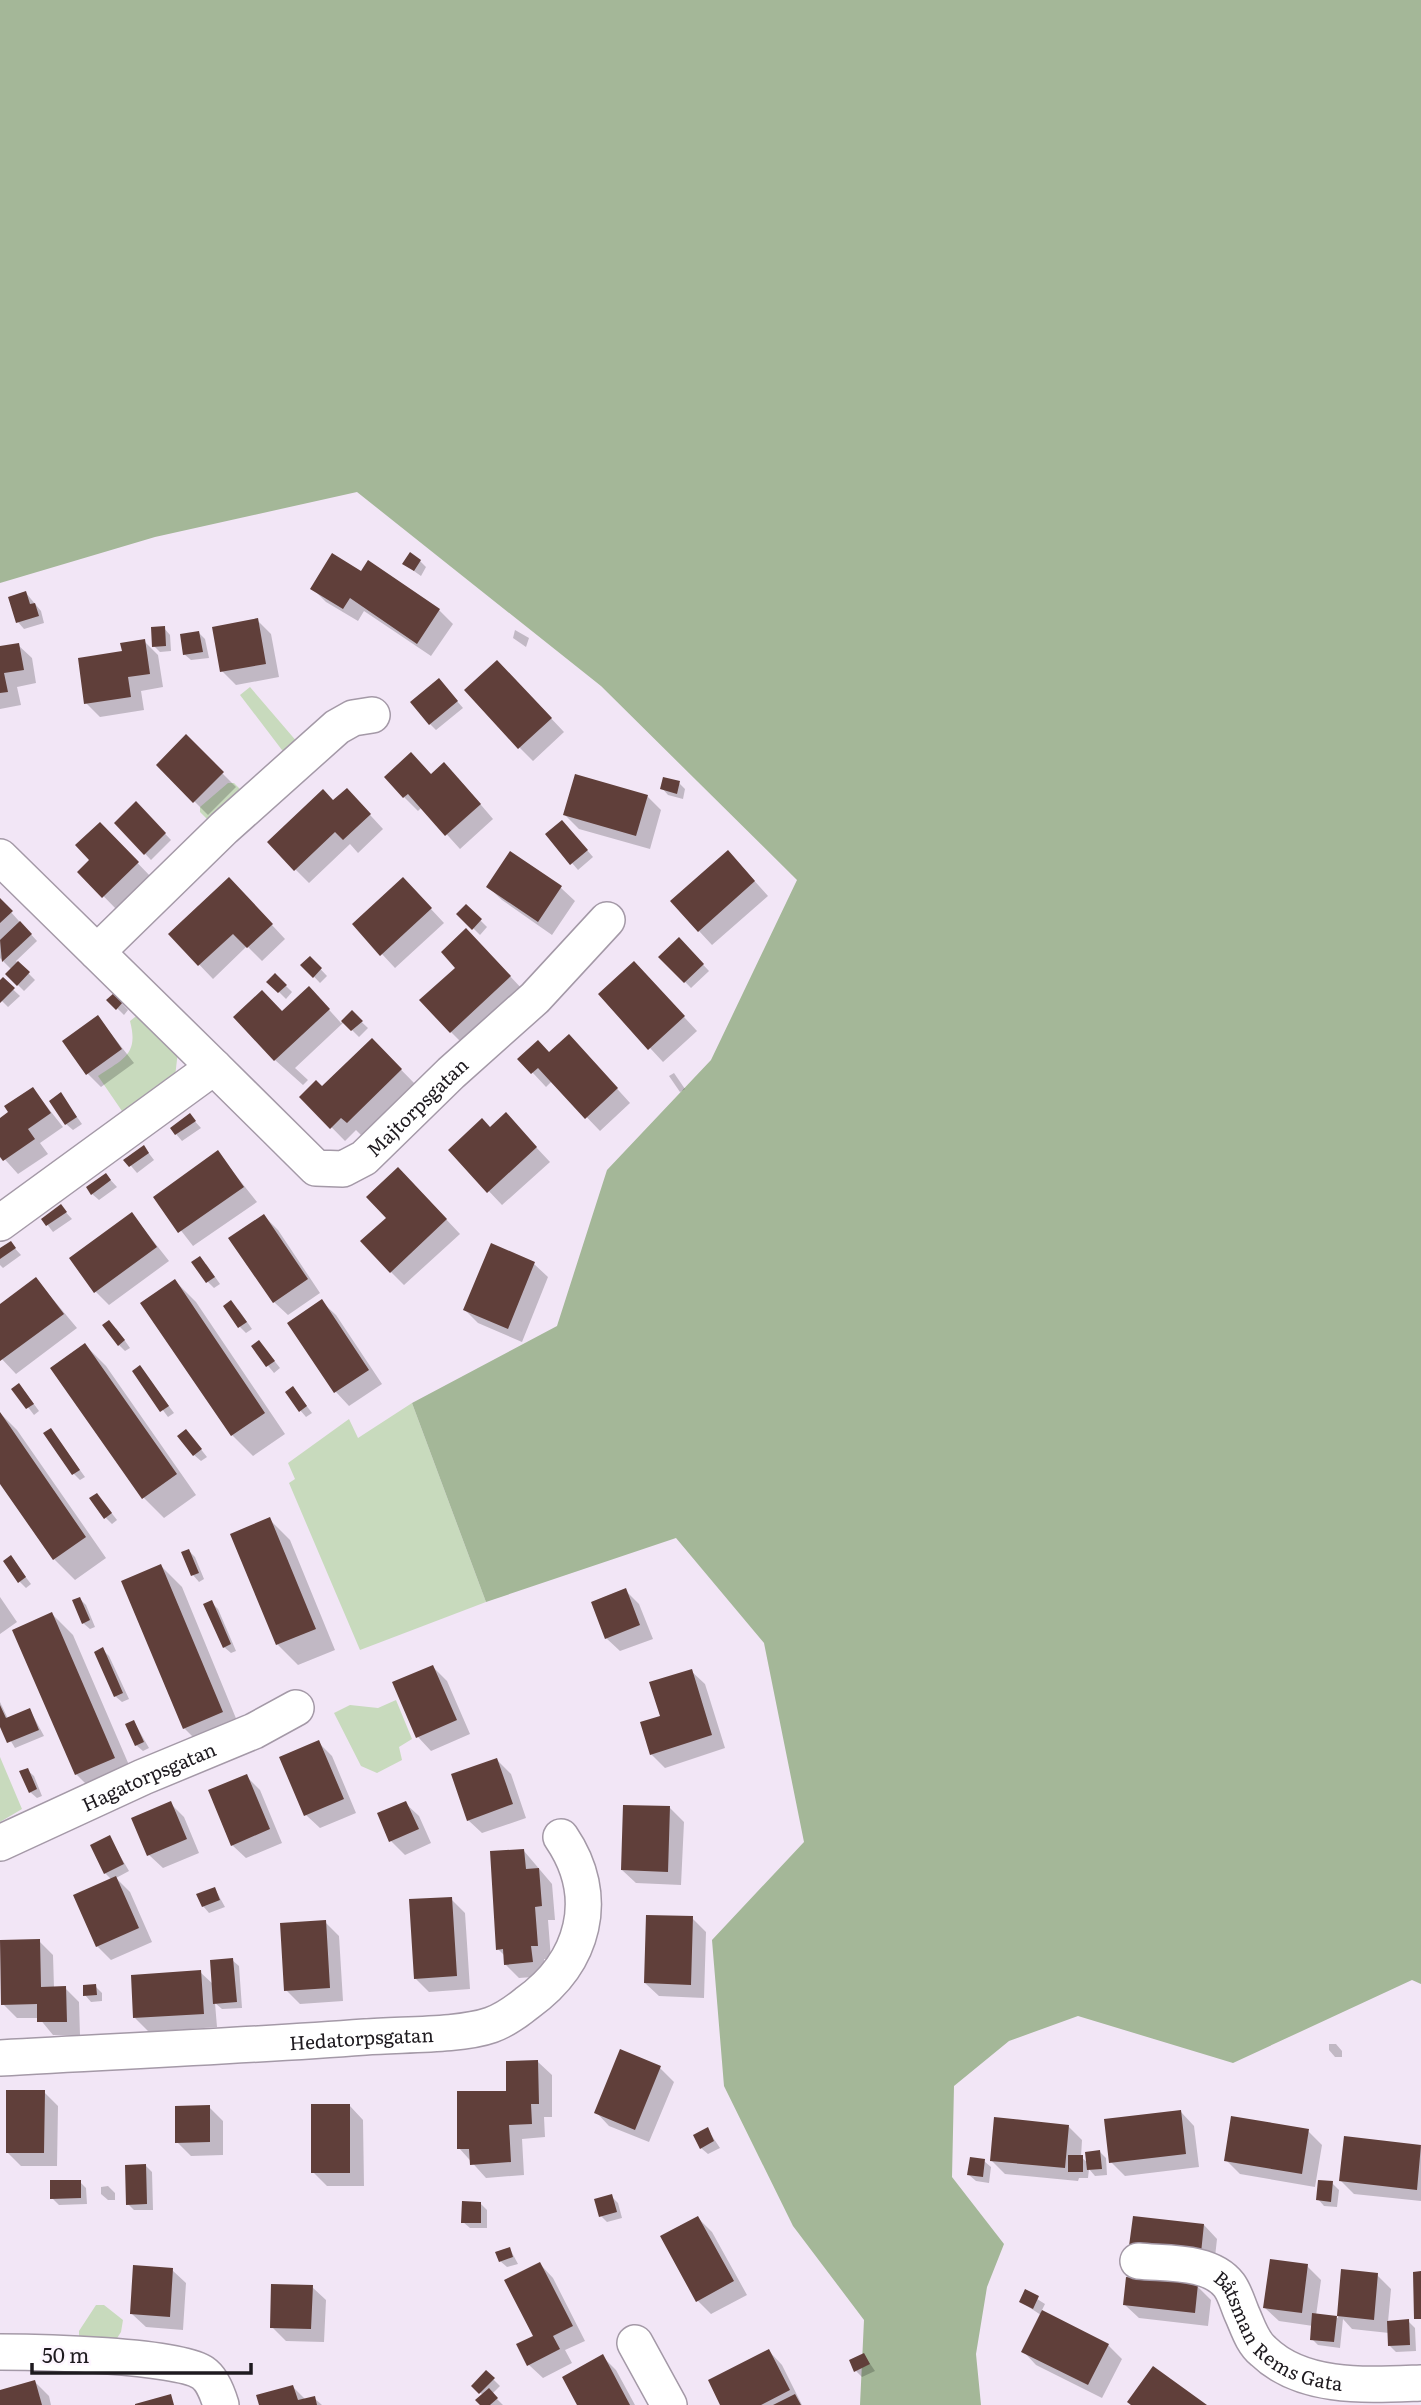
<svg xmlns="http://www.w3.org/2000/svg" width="1421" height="2405" font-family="Literata,serif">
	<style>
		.green { fill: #c8dabd }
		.forest { fill: #a4b798 }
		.shadow { fill: #0003 }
		.building { fill: #603f3a }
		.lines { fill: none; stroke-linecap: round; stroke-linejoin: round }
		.minor-casing { stroke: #a499a7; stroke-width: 38 }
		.minor { stroke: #fff; stroke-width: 35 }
		.labels { text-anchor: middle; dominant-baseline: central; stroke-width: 7; stroke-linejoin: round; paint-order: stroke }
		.street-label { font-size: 19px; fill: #1e1a1f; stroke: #fdf6ff }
	</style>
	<rect width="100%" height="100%" fill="#f2e6f6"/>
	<!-- green -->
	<path class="green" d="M250,687L298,743L285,754L240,695Z
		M228,783H234L243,792L211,823L200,812V807Z
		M140,1013L178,1051L175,1077L124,1114L98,1076C123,1059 139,1055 130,1021Z
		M412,1403L486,1602L360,1650L289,1483L295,1479L288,1463L349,1419L358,1438Z
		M396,1700L412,1739L399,1747L402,1760L377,1773L361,1766L334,1713L350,1705L378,1708Z
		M0,1757L22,1809L0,1822Z
		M96,2305H104L123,2320L121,2332L112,2346L79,2338V2331Z"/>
	<!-- forest -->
	<path class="forest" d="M0,0H1421V1984L1412,1980L1233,2063L1078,2016L1009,2041L954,2086L952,2177L1004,2244L987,2287L976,2354L981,2405H860L864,2320L793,2226L724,2086L712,1940L804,1842L764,1643L676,1538L486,1602L412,1403L557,1326L607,1170L711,1060L797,880L601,686L357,492L155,537L0,583Z"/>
	<!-- shadow -->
	<path class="shadow" d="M420,561L426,567L421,576L404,564Z
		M361,573L439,610L453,624L431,656L364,611L358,621L326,602L312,588Z
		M26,593L41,611L44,623L24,629L18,622Z
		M257,620L271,634L279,677L236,685L222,671Z
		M164,628L170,635L171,651L160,652L154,646Z
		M515,630L529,638L526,647L513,638Z
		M199,633L205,639L209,658L191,660L184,654Z
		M144,641L158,655L163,687L141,691L144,710L100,717L86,703L124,652Z
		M18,645L32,658L36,683L17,687L21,705L0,709V648Z
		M511,676L564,732L533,761L519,747Z
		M445,687L463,708L436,730L430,724Z
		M186,737L236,787L208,815L158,765Z
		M431,775L458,778L493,819L460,849L422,807L418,811L404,797Z
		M679,783L685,789L683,799L668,795L662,788Z
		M647,796L661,810L650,849L579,829L565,815Z
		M334,802L360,804L383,829L358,853L350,844L309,883L295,869Z
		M136,803L171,840L151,860L116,823Z
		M100,824L151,877L117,910L80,872L92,860Z
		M568,828L593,857L578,870L572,863Z
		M741,866L768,896L712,945L699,931Z
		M488,887L561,888L575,901L552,935L502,900Z
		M242,893L285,939L262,961L247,946L213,979L170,934Z
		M416,893L444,923L395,968L354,924Z
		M0,900L37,941L16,961L35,980L24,991L7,974L12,970L0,958Z
		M466,906L487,927L480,935L459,914Z
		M679,939L709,971L691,988L661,957Z
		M480,944L523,990L464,1045L451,1032L457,968Z
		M310,958L327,976L320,983L303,965Z
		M275,975L292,992L286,999L269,982Z
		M647,977L697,1031L663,1062L600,994Z
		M3,980L20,996L8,1007L0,999V983Z
		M114,995L128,1010L124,1015L109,1000Z
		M322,1002L341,1023L352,1013L368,1028L359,1037L344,1022L295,1068L308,1080L303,1085L275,1060Z
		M98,1017L134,1063L101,1087L87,1073Z
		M372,1040L415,1084L361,1135L356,1130L345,1141L302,1097L322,1088Z
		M582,1050L630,1103L600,1131L552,1081L546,1087L520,1059Z
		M674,1073L685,1089L680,1092L669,1076Z
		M33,1089L63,1127L40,1143L48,1154L18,1174L0,1154V1120Z
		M61,1095L82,1124L73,1130L66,1124Z
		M190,1116L201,1128L182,1141L176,1134Z
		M490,1129H519L550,1162L502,1205L450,1150Z
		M144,1147L154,1160L137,1173L126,1160Z
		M218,1153L257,1202L193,1246L155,1197Z
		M106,1175L117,1187L99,1200L92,1194Z
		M412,1183L460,1234L404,1285L391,1272L388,1218Z
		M61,1207L72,1219L53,1232L43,1219Z
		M132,1214L169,1261L109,1305L95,1291Z
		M264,1216L278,1230L320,1293L288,1315L274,1302Z
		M10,1243L21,1255L3,1268L0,1265V1250Z
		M492,1245L534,1264L548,1277L522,1342L478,1323L465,1310Z
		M206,1264L220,1284L214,1288L208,1282Z
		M36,1279L77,1328L16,1374L0,1357V1306Z
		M175,1281L196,1302L285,1434L253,1456L232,1435Z
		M322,1302L336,1315L382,1384L349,1406L336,1392Z
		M238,1309L252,1329L246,1333L240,1327Z
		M116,1328L130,1348L125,1351L119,1345Z
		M85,1345L106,1366L196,1495L164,1518L143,1497Z
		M253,1347L265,1349L280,1368L274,1373Z
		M140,1367L174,1413L168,1417L134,1371Z
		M293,1388L312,1413L306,1417L300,1410Z
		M14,1389L25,1392L39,1411L34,1415Z
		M0,1413L17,1430L106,1558L75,1580L54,1559L0,1481Z
		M51,1430L85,1477L80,1480L74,1474Z
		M192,1438L207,1457L201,1461L194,1455Z
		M103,1502L117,1520L112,1524L106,1518Z
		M269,1519L290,1540L335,1650L298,1665L277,1644Z
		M189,1551L195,1557L204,1579L199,1582L193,1575Z
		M11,1558L31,1584L26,1588L19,1581Z
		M161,1566L182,1587L242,1733L205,1749L184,1728Z
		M625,1590L639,1604L653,1639L620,1651L606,1638Z
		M0,1597L17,1622L0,1634Z
		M80,1599L86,1605L95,1627L90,1629L83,1623Z
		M211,1602L218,1609L236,1651L231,1653L224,1647Z
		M52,1614L73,1635L135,1779L97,1795L76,1774Z
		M102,1649L109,1656L129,1699L122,1702L115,1696Z
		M433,1667L447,1681L470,1734L431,1751L418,1737Z
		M691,1671L705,1684L725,1748L665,1768L651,1754L662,1717Z
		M0,1702L8,1719L30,1710L44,1736L15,1748L0,1723Z
		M134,1722L149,1748L143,1751L136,1745Z
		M318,1742L332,1756L356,1813L320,1828L306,1815Z
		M497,1760L511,1774L526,1818L482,1833L468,1820Z
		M27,1770L34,1776L42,1796L37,1798L30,1792Z
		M246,1776L260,1790L282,1843L246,1858L232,1845Z
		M170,1803L184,1817L199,1853L163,1868L149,1855Z
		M405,1803L419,1816L431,1843L405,1855L391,1841L379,1814Z
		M670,1808L684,1822L681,1885L636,1883L622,1870Z
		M109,1837L129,1871L116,1878L130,1892L152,1942L111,1960L97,1946L112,1880L105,1873Z
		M524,1851L552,1884L555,1920H548L551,1959H544L546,1976L519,1978L505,1964V1956L498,1949Z
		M215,1889L225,1907L209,1913L203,1906Z
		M451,1899L465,1913L470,1989L429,1992L415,1978Z
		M692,1918L706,1932L704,1998L659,1996L645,1983Z
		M325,1922L339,1936L343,2001L300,2004L286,1990Z
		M39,1941L53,1955L54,1988H65L79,2002L80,2035H53L39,2018H17L3,2004Z
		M232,1960L239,1966L242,2008L222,2009L215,2003L217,2027L149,2032L135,2018L200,1972L214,1985Z
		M95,1986L102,1993V2001L91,2002L85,1995Z
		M1329,2044H1336L1342,2051V2057H1335L1329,2050Z
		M621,2052L660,2068L674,2082L649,2142L609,2126L596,2112Z
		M538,2062L552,2075V2117H544L545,2137L522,2139L524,2175L486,2178L459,2148Z
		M44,2092L58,2106L57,2166H21L7,2152Z
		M350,2106L363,2120L364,2186H327L313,2172Z
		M209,2107L223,2121V2155L191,2156L177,2142Z
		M1181,2112L1194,2126L1199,2167L1125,2176L1111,2162Z
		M1068,2126L1082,2140L1081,2157L1088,2163L1100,2152L1106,2158L1107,2175L1095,2176L1089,2169L1088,2178H1079L1078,2181L1005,2174L991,2160Z
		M708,2130L720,2148L708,2154L701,2148Z
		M1308,2131L1322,2145L1315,2187L1240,2174L1226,2160Z
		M1345,2138L1421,2147V2201L1354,2194L1340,2180Z
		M984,2161L991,2167L989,2183L976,2181L969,2175Z
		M146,2166L152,2172L153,2210H134L128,2204Z
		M80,2182L86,2188L87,2204L59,2205L52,2198Z
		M1332,2183L1339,2190L1337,2207L1324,2206L1318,2199Z
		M108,2186L115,2193V2200H108L101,2194V2187Z
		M611,2196L618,2203L622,2218L607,2222L601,2216Z
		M480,2203L487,2210V2228H470L463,2222Z
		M698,2218L712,2232L747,2295L711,2314L698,2301Z
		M1134,2218L1204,2225L1217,2239L1214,2266Z
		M510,2249L518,2264L507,2267L500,2261Z
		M540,2264L553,2278L585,2341L565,2350L572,2363L543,2378L529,2365L535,2337Z
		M1307,2266L1321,2280L1316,2316L1338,2318L1343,2271L1377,2275L1391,2289L1388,2322L1408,2321L1415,2328L1416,2351L1396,2352L1390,2346L1389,2333L1352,2329L1343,2319L1340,2348L1318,2345L1312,2339L1313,2326L1279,2321L1265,2308Z
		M172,2270L186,2283L183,2330L146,2327L132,2314Z
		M1197,2286L1211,2300L1208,2326L1139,2318L1125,2305Z
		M312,2287L326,2300L324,2342L286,2341L272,2327Z
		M1026,2292L1045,2304L1041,2312L1108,2345L1122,2359L1102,2398L1036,2365L1023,2351L1041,2315L1021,2302Z
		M769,2351L782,2365L802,2405H722Z
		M864,2355L875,2371L862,2377L856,2371Z
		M602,2356L616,2370L635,2405H579Z
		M486,2372L500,2386L492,2394L503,2405H482L483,2395L473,2386Z
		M35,2382L49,2396L51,2405H0V2392Z
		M293,2387L306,2400L314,2398L322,2405H260Z"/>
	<!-- building -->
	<path class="building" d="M410,552L421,560L414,571L402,564Z
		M332,553L361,571L368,560L440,609L417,644L350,598L343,609L310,589Z
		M26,591L30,604L35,603L39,616L16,623L8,597Z
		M258,618L266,664L220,672L212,627Z
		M165,626L166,646L152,647L151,627Z
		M199,631L203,652L183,655L180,634Z
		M145,639L150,674L128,677L131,697L84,704L78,658L122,651L120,643Z
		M19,643L24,670L4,673L8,692L0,693V646Z
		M497,660L552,718L518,749L464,690Z
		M439,678L458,701L429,725L410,702Z
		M186,734L224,772L193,803L156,765Z
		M411,752L431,774L444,762L481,804L445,836L408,794L403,798L384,777Z
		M575,774L648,795L636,836L563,815Z
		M663,777L680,781L677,794L660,789Z
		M347,788L371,814L343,840L335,832L294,871L267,842L323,789L333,800Z
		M136,801L166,833L144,855L114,823Z
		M562,820L588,850L570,865L545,834Z
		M100,822L139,862L102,898L77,872L89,860L75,845Z
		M728,850L755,881L698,932L670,901Z
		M510,851L562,886L538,922L486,887Z
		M229,877L273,924L247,948L233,934L198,966L168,934Z
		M403,877L432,908L380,956L352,924Z
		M0,898L13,911L0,923Z
		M466,904L482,919L472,930L456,914Z
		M20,921L32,934L2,962L0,940Z
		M466,928L511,976L450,1033L419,1000L455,968L441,952Z
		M679,937L704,964L684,983L658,957Z
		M310,956L322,968L313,978L300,965Z
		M18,961L30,972L17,986L5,974Z
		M634,961L685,1016L648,1050L598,994Z
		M275,973L287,985L278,993L266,982Z
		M3,977L15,988L0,1003V980Z
		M309,986L330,1009L274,1061L233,1017L262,990L282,1011Z
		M114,993L123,1002L116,1010L106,1000Z
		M352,1010L363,1021L351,1031L341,1021Z
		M98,1015L122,1049L86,1075L62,1041Z
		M569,1034L618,1088L585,1119L538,1068L531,1074L517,1059L538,1040L549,1052Z
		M372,1038L402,1069L347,1123L341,1118L330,1129L299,1097L316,1080L322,1086Z
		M33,1087L51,1113L28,1129L35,1139L3,1161L0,1157V1118L8,1112L4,1106Z
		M61,1092L77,1117L65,1125L49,1101Z
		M506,1112L537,1147L487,1193L448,1150L482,1118L490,1127Z
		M190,1113L196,1121L175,1135L170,1128Z
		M144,1145L149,1153L129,1167L123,1160Z
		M218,1150L244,1187L178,1233L153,1197Z
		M398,1167L447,1219L390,1273L360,1241L386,1218L366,1197Z
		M106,1173L111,1180L91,1195L86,1187Z
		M61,1204L67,1212L46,1226L41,1219Z
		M132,1212L157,1247L94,1293L69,1258Z
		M264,1214L308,1279L273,1303L228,1238Z
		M11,1241L16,1248L0,1259V1248Z
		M491,1243L535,1262L508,1329L463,1310Z
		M200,1256L215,1277L206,1283L191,1262Z
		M36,1277L64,1314L0,1361V1304Z
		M175,1279L265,1413L231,1436L140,1303Z
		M322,1299L369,1370L334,1393L287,1323Z
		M231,1300L247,1322L238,1328L223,1306Z
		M109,1320L125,1340L118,1346L102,1325Z
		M259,1340L275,1361L266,1367L251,1346Z
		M85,1343L177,1474L142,1499L50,1368Z
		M140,1365L169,1406L160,1412L132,1371Z
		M19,1383L34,1404L26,1409L11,1389Z
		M293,1386L307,1406L299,1412L285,1392Z
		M0,1412L86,1537L53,1560L0,1484Z
		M51,1428L80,1470L72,1475L43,1433Z
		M186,1429L202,1449L193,1456L177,1436Z
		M97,1493L112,1513L104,1519L89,1498Z
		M270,1517L316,1629L276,1645L230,1534Z
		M189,1549L199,1573L191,1576L181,1552Z
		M11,1555L26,1577L18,1583L3,1561Z
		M161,1564L223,1712L183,1729L121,1581Z
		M626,1588L640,1625L605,1639L591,1602Z
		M80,1597L90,1620L82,1624L72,1600Z
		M212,1600L231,1644L223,1648L203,1604Z
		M52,1612L115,1758L75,1775L12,1630Z
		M103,1647L123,1693L114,1697L94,1652Z
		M433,1665L457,1720L416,1738L392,1682Z
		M692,1669L712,1735L650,1755L640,1722L660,1716L649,1682Z
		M0,1705L6,1718L30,1708L39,1730L7,1743L0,1727Z
		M134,1720L144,1742L135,1746L125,1724Z
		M319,1740L344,1799L304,1816L279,1757Z
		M497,1758L513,1804L467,1821L451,1774Z
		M28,1768L37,1789L29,1793L19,1771Z
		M247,1774L270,1829L231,1846L208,1790Z
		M171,1801L187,1839L147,1856L131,1818Z
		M406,1801L419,1829L389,1842L377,1813Z
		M623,1805L670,1806L668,1872L621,1870Z
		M110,1835L124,1864L104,1874L90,1845Z
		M524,1849L526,1869L539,1868L542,1906L535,1907L538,1946H531L533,1962L504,1965L503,1949L496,1950L490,1851Z
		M116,1876L139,1928L96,1947L73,1895Z
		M215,1887L220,1900L202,1907L196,1894Z
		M452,1897L457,1976L414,1979L409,1899Z
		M646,1915L693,1916L691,1985L644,1983Z
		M326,1920L330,1988L284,1991L280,1923Z
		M40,1939L41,1987L66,1986L67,2022H37V2004L1,2005L0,1940Z
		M233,1958L237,2002L213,2004L210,1960Z
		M201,1970L204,2014L133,2018L131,1975Z
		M96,1984L97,1995L83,1996V1985Z
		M620,2049L661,2066L635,2130L594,2113Z
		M538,2060L539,2104H531L532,2124L509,2125L511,2162L470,2165L469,2149H457V2091H506V2061Z
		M6,2090H45L44,2153H6Z
		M311,2104H350V2173H311Z
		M210,2105V2142L175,2143V2106Z
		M1181,2110L1186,2154L1109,2163L1104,2119Z
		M1231,2116L1309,2129L1302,2174L1224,2161Z
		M994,2117L1069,2125L1065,2168L990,2161Z
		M708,2127L714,2141L700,2149L693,2135Z
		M1344,2136L1421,2145L1417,2190L1339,2181Z
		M1100,2150L1102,2169L1087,2170L1085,2152Z
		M1068,2155H1083V2172H1068Z
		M970,2157L985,2159L983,2177L967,2175Z
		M146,2164L147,2204L126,2205L125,2165Z
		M50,2180H81V2198L50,2199Z
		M1318,2180L1333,2181L1331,2202L1316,2200Z
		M612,2194L617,2212L599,2217L594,2199Z
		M462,2201L481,2202V2223H461Z
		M698,2216L734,2281L696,2302L660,2236Z
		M1133,2216L1204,2224L1201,2253L1129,2246Z
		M510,2247L513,2257L499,2262L495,2252Z
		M1270,2259L1308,2264L1302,2313L1263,2308Z
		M540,2262L573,2326L553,2336L560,2349L527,2366L516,2344L533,2336L504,2280Z
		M133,2265L173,2268L170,2317L130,2314Z
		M1341,2269L1378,2273L1374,2320L1337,2316Z
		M1421,2271V2319H1414L1413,2272Z
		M1126,2277L1198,2284L1195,2313L1123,2305Z
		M271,2284L313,2285L311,2329L270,2328Z
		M1025,2289L1039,2296L1033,2309L1019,2302Z
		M1042,2310L1109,2344L1088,2385L1021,2352Z
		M1312,2313L1337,2316L1334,2342L1310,2340Z
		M1409,2319L1410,2345L1388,2346L1387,2321Z
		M769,2349L790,2390L761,2405H720L708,2380Z
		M864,2353L870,2364L854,2372L849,2360Z
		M603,2354L630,2405H577L562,2377Z
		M1153,2366L1207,2405H1131L1127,2402Z
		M486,2370L495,2378L479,2394L471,2386Z
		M35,2380L42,2405H0V2390Z
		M293,2385L298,2400L315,2396L317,2405H259L256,2395Z
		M489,2388L498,2398L490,2405H480L475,2400Z
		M171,2394L174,2405H135V2404Z
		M795,2394L801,2405H773Z"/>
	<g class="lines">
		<!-- minor casing -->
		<g class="minor-casing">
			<g id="minor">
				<path d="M0,857L214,1067L0,1223"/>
				<path d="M97,952L224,828L337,727L353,718L372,715"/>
				<path id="s1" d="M214,1067L316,1168L343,1169L364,1158L451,1073L535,998L607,920"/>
				<path id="s2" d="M0,1843L143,1777L254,1731L296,1708"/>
				<path id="s3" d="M0,2058C122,2051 244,2046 365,2037C400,2034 460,2036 491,2025C505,2020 516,2012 527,2003C584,1962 602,1897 561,1837"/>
				<path id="s4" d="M1138,2261C1166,2264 1210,2260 1229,2285C1235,2293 1238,2305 1242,2314C1248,2327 1252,2342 1263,2351C1303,2390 1369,2385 1421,2383"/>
				<path d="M635,2343L669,2405"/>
				<path d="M0,2352C35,2352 179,2355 203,2373C212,2379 218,2395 221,2405"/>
			</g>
		</g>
		<!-- minor -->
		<use href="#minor" class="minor"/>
	</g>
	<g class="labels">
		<!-- street labels -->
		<g class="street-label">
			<text stroke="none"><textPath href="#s1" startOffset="268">Majtorpsgatan</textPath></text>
			<text stroke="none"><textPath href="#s2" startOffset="163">Hagatorpsgatan</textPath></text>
			<text stroke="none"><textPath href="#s3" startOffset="362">Hedatorpsgatan</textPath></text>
			<text stroke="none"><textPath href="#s4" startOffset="170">Båtsman Rems Gata</textPath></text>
		</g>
	</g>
	<!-- scale -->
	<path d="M32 2363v10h219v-10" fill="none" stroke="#1e1a1f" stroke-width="3.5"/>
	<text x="42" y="2363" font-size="21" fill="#1e1a1f" stroke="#fdf6ff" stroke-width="5" paint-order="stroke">50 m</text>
</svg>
